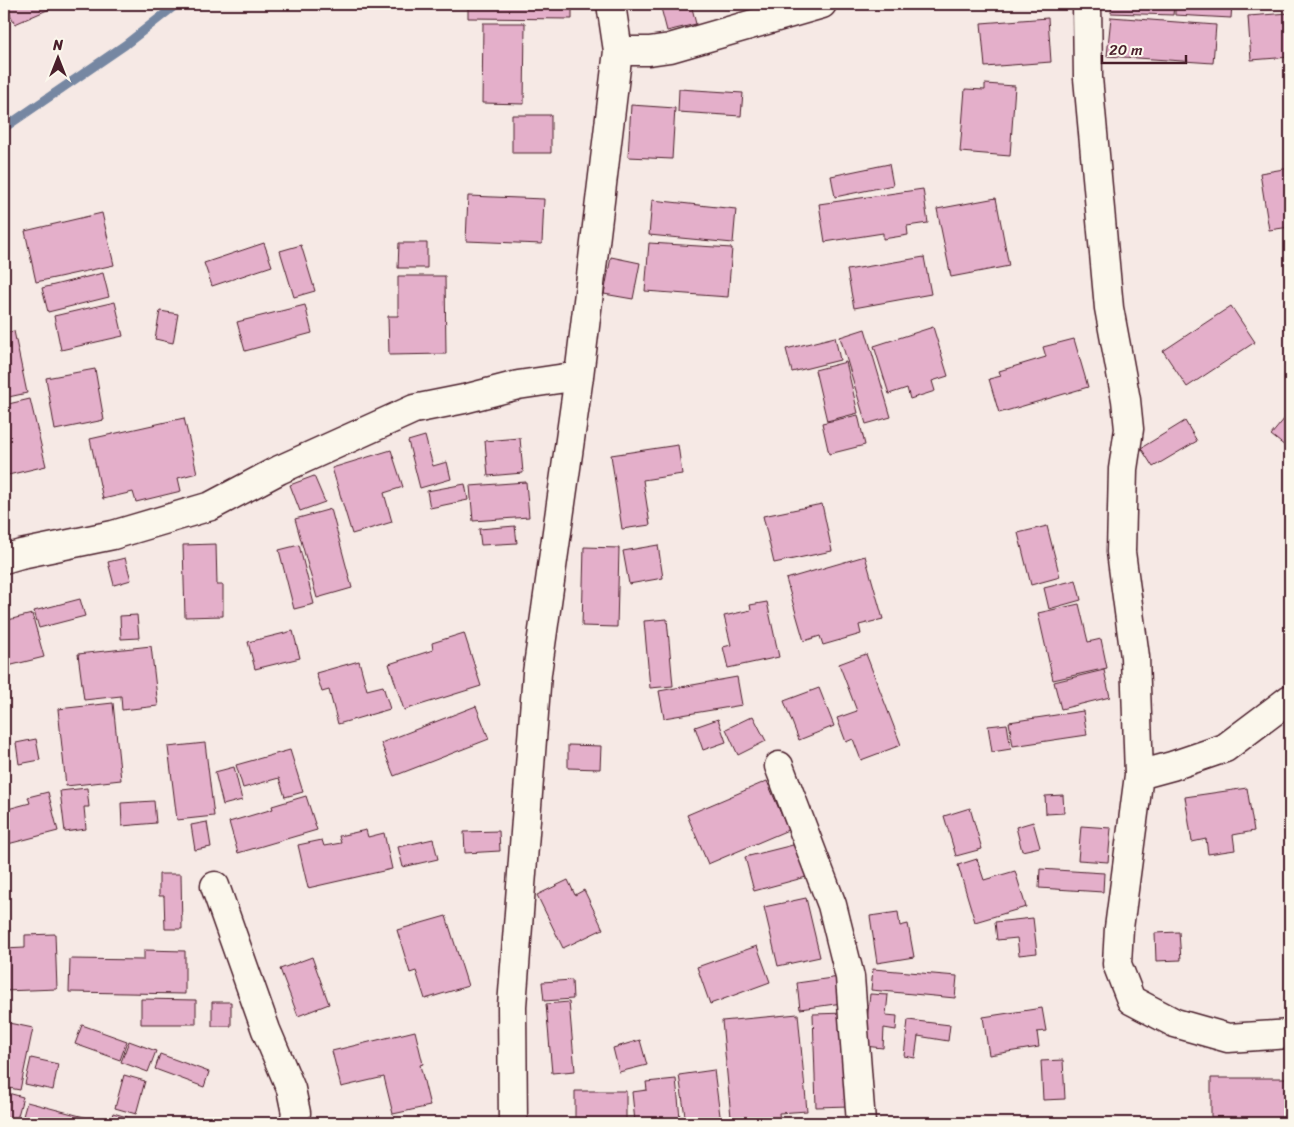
<svg xmlns="http://www.w3.org/2000/svg" width="1294" height="1127" font-family="Sriracha,sans-serif">
	<style>
		.lines { fill: none; stroke-linecap: round; stroke-linejoin: round }
		.stream { stroke: #7687a2; stroke-width: 9 }
		.building { fill: #e4afca; stroke: #4a1f2b }
		.street-casing { stroke: #4a1f2b; stroke-width: 31 }
		.street { stroke: #fbf7ec; stroke-width: 28 }
	</style>
	<rect width="100%" height="100%" fill="#f6e9e5"/>
	<filter id="ink" filterUnits="userSpaceOnUse"><feTurbulence type="fractalNoise" baseFrequency=".02" numOctaves="2"/><feDisplacementMap in="SourceGraphic" scale="10" xChannelSelector="R" yChannelSelector="G"/><feConvolveMatrix kernelMatrix="1 2 1 2 8 2 1 2 1" color-interpolation-filters="sRGB"/></filter>
	<g filter="url(#ink)">
		<g class="lines">
			<!-- stream -->
			<path class="stream" d="M4,128L125,45L177,4"/>
		</g>
		<!-- building -->
		<path class="building" d="M5,4H61L15,24Z
			M468,4H572V19L468,18Z
			M660,4H691L696,24L667,31Z
			M1112,4H1174L1173,15L1111,13Z
			M1175,4H1232L1231,18L1175,15Z
			M1290,13V57L1251,60L1248,16Z
			M1111,17L1216,25L1213,63L1107,56Z
			M1048,18L1051,62L985,67L981,23Z
			M483,23H525L524,104L482,103Z
			M985,84L1015,86L1010,156L960,152L965,89L985,90Z
			M679,89L743,93L741,116L678,112Z
			M631,105L675,108L672,159L628,157Z
			M512,115H551V153H512Z
			M889,164L893,185L835,197L831,176Z
			M1290,168V227L1269,230L1260,173Z
			M923,189L928,223L907,226L908,235L883,239V233L825,242L819,204Z
			M468,196L544,199L542,244L466,241Z
			M996,198L1009,266L951,277L937,209Z
			M652,200L736,209L733,243L649,235Z
			M102,213L114,265L36,282L25,231Z
			M264,243L272,266L212,286L204,263Z
			M399,243H427V268H398Z
			M649,243L732,248L728,297L645,291Z
			M301,245L315,291L294,297L280,251Z
			M611,257L640,263L633,299L604,294Z
			M924,257L931,294L854,308L847,270Z
			M103,273L109,297L48,312L42,288Z
			M398,276H445L446,354L389,355L388,316H398Z
			M115,302L123,336L61,350L54,316Z
			M305,305L312,333L245,351L237,322Z
			M1231,306L1255,342L1187,387L1163,351Z
			M160,311L178,314L173,343L155,339Z
			M933,327L948,376L932,381L935,391L910,399L907,388L889,394L874,346Z
			M865,329L891,417L866,424L840,337Z
			M14,331L27,393L4,398V333Z
			M835,337L840,360L792,372L786,349Z
			M1074,339L1088,387L999,413L989,379L1001,376L999,371L1046,357L1043,347Z
			M846,362L858,413L827,421L815,370Z
			M95,369L104,420L55,430L46,378Z
			M30,399L46,466L4,476V405Z
			M1290,412V450L1271,435Z
			M858,415L865,445L829,454L822,423Z
			M184,418L197,473L178,478L181,491L136,502L133,492L103,499L90,439Z
			M1185,421L1197,441L1153,467L1141,448Z
			M425,436L433,466L447,462L451,479L420,488L408,441Z
			M520,438L523,473L488,476L485,441Z
			M678,445L682,474L643,480L650,525L622,529L611,455Z
			M391,450L403,487L384,493L392,522L352,534L332,468Z
			M314,476L325,502L300,511L290,485Z
			M526,482L529,517L473,521L470,486Z
			M465,484L468,500L430,508L427,491Z
			M822,504L832,551L774,563L763,516Z
			M331,509L352,588L317,598L295,519Z
			M515,526L517,543L481,545L479,529Z
			M1047,526L1060,577L1031,585L1018,533Z
			M216,544L217,585H223V616L185,617L183,545Z
			M299,545L314,604L294,609L279,550Z
			M658,545L663,578L629,584L623,551Z
			M584,547L619,548L617,627L582,626Z
			M865,556L883,619L859,625L861,634L823,645L820,636L804,641L786,579Z
			M125,558L131,580L114,585L108,562Z
			M1076,580L1081,600L1049,609L1044,588Z
			M80,599L85,616L39,628L34,611Z
			M767,602L779,657L728,668L723,647L731,645L724,616L751,610L750,605Z
			M1079,604L1088,642L1101,639L1107,668L1053,680L1038,613Z
			M32,614L44,657L4,667V621Z
			M137,615L139,638L121,639L120,616Z
			M667,619L673,686L650,688L644,621Z
			M293,631L300,658L255,669L248,642Z
			M464,633L481,686L404,710L389,664L433,650L432,643Z
			M151,646L158,706L122,710L121,696L84,700L78,654Z
			M866,654L901,745L861,760L853,739L846,742L837,718L857,711L839,664Z
			M359,661L367,690L383,686L390,709L338,724L329,690L322,692L316,673Z
			M1104,670L1110,697L1061,709L1054,682Z
			M737,677L742,705L664,718L659,691Z
			M819,688L834,726L799,740L784,701Z
			M113,703L121,780L66,786L58,709Z
			M476,706L489,739L394,776L381,743Z
			M1083,711L1087,735L1013,746L1009,722Z
			M753,716L766,741L738,755L726,729Z
			M718,719L726,742L703,750L695,727Z
			M1007,724L1011,749L992,752L988,726Z
			M36,739L40,760L19,764L16,743Z
			M205,743L214,816L177,820L168,747Z
			M568,745L601,746L600,769L568,768Z
			M290,750L303,792L285,797L279,778L243,788L236,765Z
			M234,767L242,800L223,805L215,772Z
			M767,781L788,830L708,864L687,815Z
			M87,788L89,807H84L86,829L65,832L60,791Z
			M1247,788L1254,831L1233,835L1235,850L1208,854L1206,839L1192,842L1185,797Z
			M48,792L58,831L4,845V810L30,803L28,797Z
			M1063,795L1064,813L1046,814L1045,796Z
			M306,796L317,830L238,853L229,822L273,809L272,806Z
			M154,801L156,823L122,826L121,803Z
			M970,808L982,849L956,856L944,816Z
			M207,822L211,847L195,850L191,825Z
			M1033,822L1040,847L1022,851L1016,827Z
			M1081,826L1111,828L1108,862L1078,860Z
			M366,830L368,837L384,833L392,869L308,888L298,845L322,840L324,846L341,843L339,836Z
			M499,831L500,851L465,853L464,832Z
			M433,839L438,859L403,867L398,847Z
			M801,843L810,876L754,891L745,857Z
			M977,859L984,880L1015,871L1026,907L975,922L958,865Z
			M1040,869L1104,873L1103,892L1039,888Z
			M159,874H181L182,929H165L164,896H159Z
			M568,880L575,895L584,890L603,929L563,948L537,895Z
			M806,898L820,957L778,966L764,907Z
			M898,912L900,926L908,924L914,957L877,963L870,916Z
			M446,916L468,986L425,999L416,971L410,973L397,930Z
			M1033,918L1037,953L1019,955L1017,938L997,940L995,922Z
			M1179,932L1181,960L1156,961L1155,933Z
			M55,934L57,989L4,991V949L25,948V935Z
			M757,946L770,982L710,1004L697,967Z
			M144,950L185,951V994L69,992L70,959L144,960Z
			M312,957L329,1004L298,1016L280,969Z
			M873,969L957,976L955,998L871,990Z
			M839,977L842,1003L800,1009L797,983Z
			M572,980L573,999L544,1001L542,982Z
			M870,994L888,995L886,1015L897,1016L896,1030L884,1028L883,1048L864,1046Z
			M141,999L196,1000V1024H141Z
			M212,1002H231V1026H212Z
			M569,1002L575,1071L552,1073L546,1004Z
			M1042,1008L1046,1031L1037,1032L1039,1047L989,1055L983,1017Z
			M846,1013L849,1106L816,1107L813,1014Z
			M798,1014L807,1111L779,1113L780,1123H741V1117H731L722,1021Z
			M908,1020L950,1025L948,1041L918,1036L915,1058L904,1056Z
			M4,1022L33,1028L20,1090L4,1087Z
			M82,1025L127,1041L120,1060L75,1044Z
			M415,1031L423,1064L420,1065L430,1106L393,1114L384,1077L341,1087L332,1051Z
			M640,1040L647,1065L619,1072L613,1048Z
			M129,1041L156,1051L148,1072L121,1062Z
			M160,1054L209,1072L204,1087L155,1069Z
			M31,1058L58,1064L53,1090L25,1084Z
			M1063,1060L1065,1099L1043,1100L1041,1061Z
			M714,1070L721,1123H686L679,1075Z
			M124,1075L145,1081L136,1114L115,1108Z
			M1211,1078H1290V1118L1211,1117Z
			M676,1079L680,1118L635,1122L632,1092L647,1090L646,1082Z
			M575,1091H626V1123H575Z
			M4,1092L23,1097L16,1123H4Z
			M27,1102L107,1123H21Z
			M113,1113L134,1119L133,1123H110Z
			M916,1119V1123H879V1121Z
			M1200,1120H1221V1123H1200Z"/>
		<g class="lines">
			<!-- street casing -->
			<g class="street-casing">
				<path id="street" d="M1087,4L1088,78L1109,308L1126,400L1129,429L1123,469L1121,552L1135,657L1139,775L1119,928L1117,964L1131,1000L1175,1023L1228,1038L1290,1034
					M618,51H649L670,48L822,4
					M4,559L21,554L113,535L211,506L279,470L414,409L464,399L518,385L579,376
					M779,766L832,905L850,977L861,1123
					M1139,775L1172,766L1225,748L1290,699
					M215,886L266,1030L291,1089L296,1113L294,1123
					M513,1123L512,1006L537,673L579,376L618,51L611,4"/>
			</g>
			<!-- street -->
			<use href="#street" class="street"/>
		</g>
	</g>
	<!-- margin -->
	<rect width="1294" height="1127" fill="none" stroke="#fbf7ec" stroke-width="20"/>
	<rect x="10" y="10" width="1274" height="1107" fill="none" stroke="#4a1f2b" stroke-width="2" filter="url(#ink)"/>
	<!-- north arrow -->
	<g transform="translate(58 58)" stroke="#fbf7ec" stroke-width="4" paint-order="stroke">
	<path d="M0-4L9 19L0 12L-9 19Z" fill="#4a1f2b"/>
	<text y="-8" font-size="14" font-weight="bold" text-anchor="middle" fill="#4a1f2b">N</text>
	</g>
	<!-- scale -->
	<path d="M1102 55v8h84v-8" fill="none" stroke="#4a1f2b" stroke-width="2.5"/>
	<text x="1109" y="55" font-size="15" fill="#4a1f2b" stroke="#fbf7ec" stroke-width="4" paint-order="stroke">20 m</text>
</svg>
